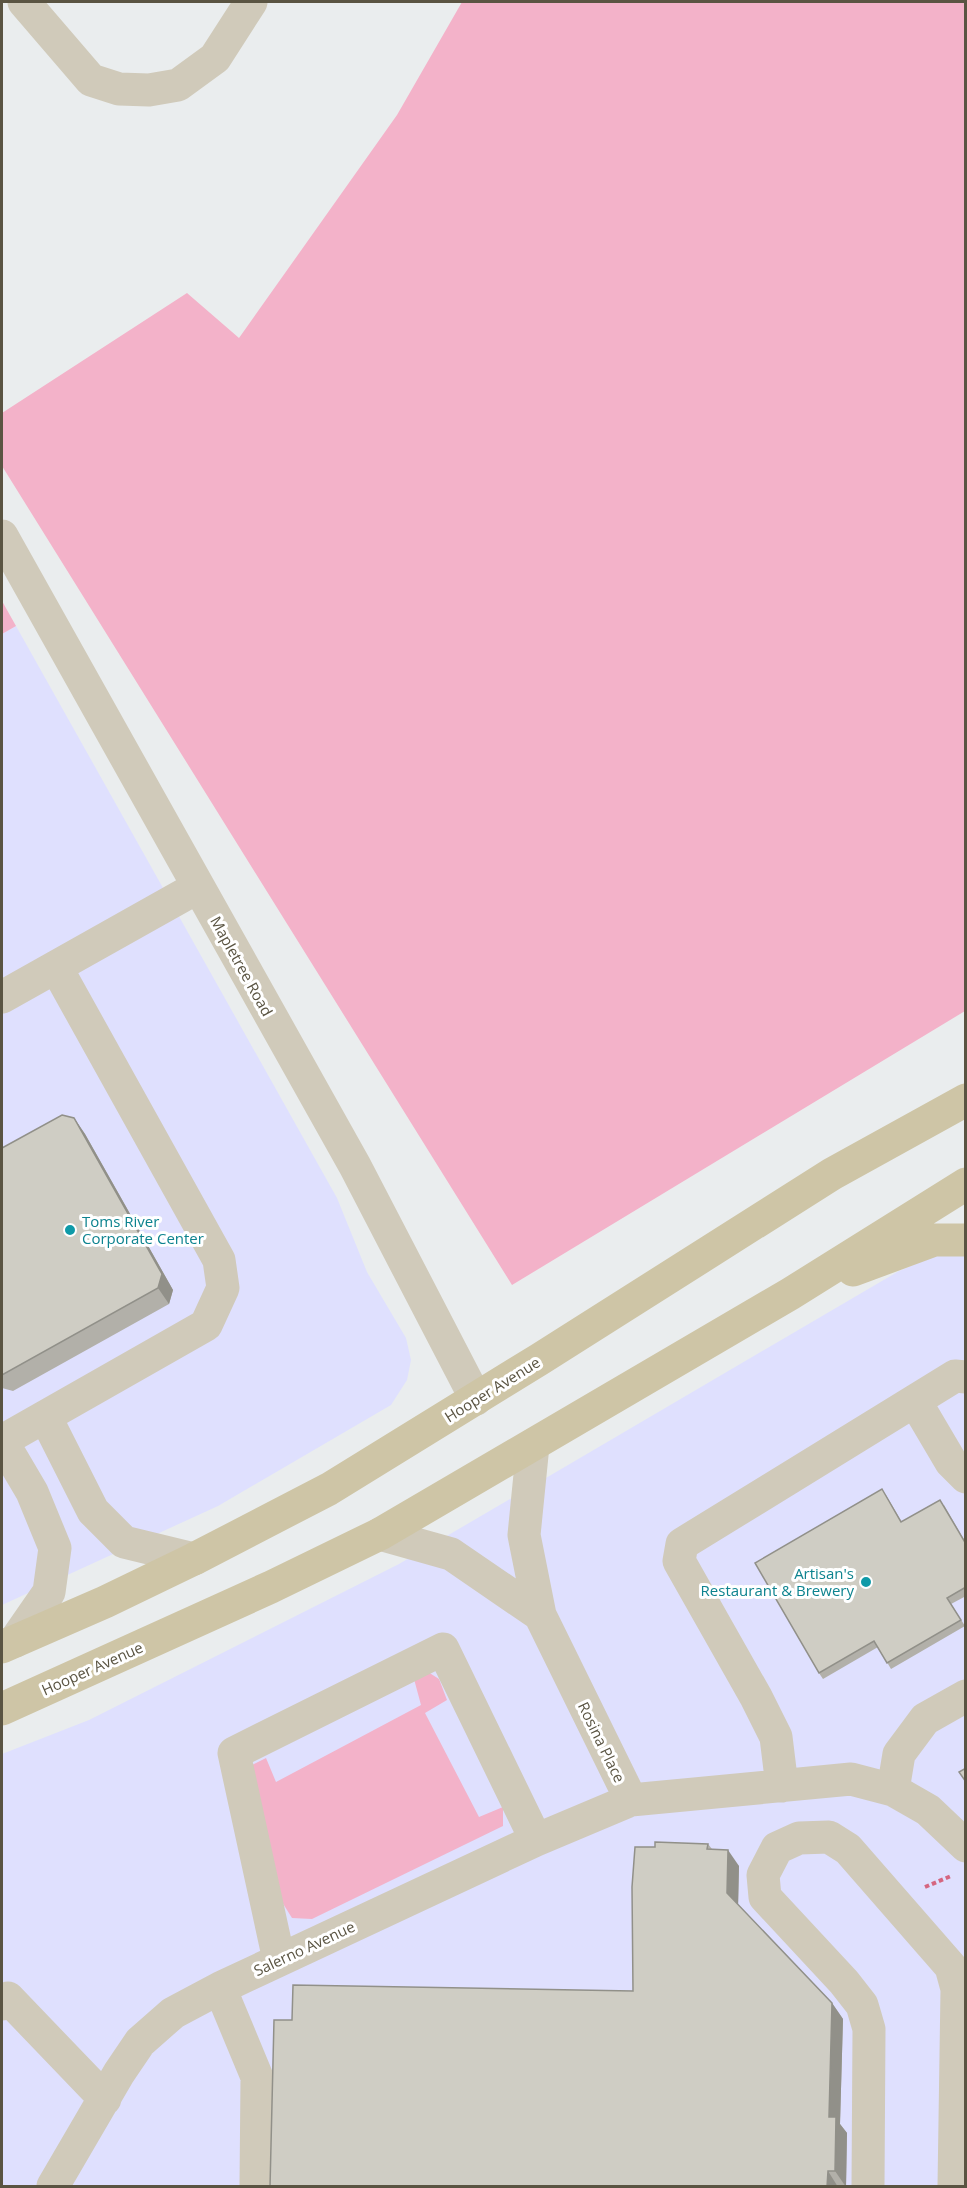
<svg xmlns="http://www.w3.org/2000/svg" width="967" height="2188" font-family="'Open Sans',sans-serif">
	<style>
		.commercial { fill: #dfe0fe }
		.green { fill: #f3b2c9 }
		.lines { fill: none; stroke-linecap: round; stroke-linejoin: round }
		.path { stroke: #d56680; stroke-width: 4; stroke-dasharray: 4.5 3; stroke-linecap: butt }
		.minor { stroke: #d0caba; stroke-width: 33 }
		.major { stroke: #cec5a6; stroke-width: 33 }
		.wall { fill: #b2b0a9 }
		.shaded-wall { fill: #919089 }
		.building { fill: #cfcdc4; stroke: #919089; stroke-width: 1.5 }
		.culture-dot { fill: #0f9aa8; stroke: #fff; stroke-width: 2 }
		.labels { text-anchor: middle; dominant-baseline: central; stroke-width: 6; stroke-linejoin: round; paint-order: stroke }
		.street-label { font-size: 15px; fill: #5a5442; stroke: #fff }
		.culture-label { font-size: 15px; fill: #0d838f; stroke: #fff; text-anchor: start }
	</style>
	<rect width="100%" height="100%" fill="#eaedee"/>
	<!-- commercial -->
	<path class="commercial" d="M16,626L337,1198L367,1272L406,1338L411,1360L407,1380L391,1405L218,1506L2,1605V634Z
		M942,1253H965V2186H2V1754L89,1720L399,1564L899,1271Z"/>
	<!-- green -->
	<path class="green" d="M462,2H966L965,1011L512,1285L2,466V413L187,293L239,338L397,115Z
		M2,601L16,626L2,634Z
		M428,1672L439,1679L447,1700L425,1713L479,1817L503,1807V1826L312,1919L292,1918L282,1902L252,1765L266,1758L276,1782L421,1705L414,1679Z"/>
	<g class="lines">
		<!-- path -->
		<path class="path" d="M925,1887L951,1876"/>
		<!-- minor -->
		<path class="minor" d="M24,2L91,80L119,89L149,90L178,85L215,58L251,2
			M2,536L355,1166L476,1399
			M2,997L198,887
			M915,1401L951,1462L966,1477
			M46,1418L93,1511L124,1542L194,1559
			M2,1441L206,1325L223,1288L219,1260L56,967
			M2,1441L32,1492L55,1548L49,1592L15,1641
			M533,1445L524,1535L540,1615L631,1800
			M380,1534L451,1554L540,1615
			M782,1786L776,1737L756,1697L679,1561L682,1544L955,1376L966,1377
			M893,1790L899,1754L925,1719L966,1696
			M279,1960L234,1753L443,1649L536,1840
			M220,1988L257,2077L256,2186
			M2,2004L8,1998L105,2099
			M53,2186L119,2073L140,2042L173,2013L220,1988L536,1840L631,1800L851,1779L893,1790L928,1810L966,1846
			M868,2186L869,2029L862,2005L844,1982L765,1897L763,1875L777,1848L799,1838L829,1837L848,1849L951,1967L957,1989L954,2186"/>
		<!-- major -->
		<path class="major" d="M853,1270L934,1240H966
			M2,1647L105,1602L194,1559L329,1489L540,1359L832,1174L966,1100
			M2,1709L271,1587L380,1534L790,1294L966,1184"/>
	</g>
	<!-- wall -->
	<path class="wall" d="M74,1118L85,1134L173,1290L169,1304L13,1391L2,1388V1148Z
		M886,1495L902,1522L944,1505L966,1543V1596L951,1604L965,1626L891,1669L878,1647L823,1679L819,1673Z
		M708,1844L712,1849L739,1866L738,1905L832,2003L843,2019L840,2124L847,2133L846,2187H270L292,2020L633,1991L655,1847Z"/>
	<!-- shaded-wall -->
	<path class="shaded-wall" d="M74,1118L85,1134L173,1290L169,1304L158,1288Z
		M728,1850L739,1866L738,1909L727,1893Z
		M832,2003L843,2019L840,2124L847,2133L846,2187L835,2171L829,2117Z
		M828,2171L838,2187H827Z"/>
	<!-- building -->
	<path class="building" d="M62,1115L74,1118L162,1274L158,1288L2,1375V1148Z
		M882,1489L901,1522L940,1500L966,1544V1587L947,1598L961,1620L887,1663L874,1641L819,1673L755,1563Z
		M966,1768V1782L959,1772Z
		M655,1842L708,1844L707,1849L728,1850L727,1893L832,2003L829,2117H836L835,2171H828L827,2187H270L274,2020H292L293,1985L633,1991L632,1887L635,1847H655Z"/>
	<!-- markers -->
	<g class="culture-dot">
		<circle cx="70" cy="1230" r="6"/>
		<circle cx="866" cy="1582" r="6"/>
	</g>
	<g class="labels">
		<!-- street labels -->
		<g class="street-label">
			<text transform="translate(242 966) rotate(61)">Mapletree Road</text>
			<text transform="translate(492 1389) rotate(-32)">Hooper Avenue</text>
			<text transform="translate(92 1668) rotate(-24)">Hooper Avenue</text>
			<text transform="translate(602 1742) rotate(64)">Rosina Place</text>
			<text transform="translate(304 1948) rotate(-25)">Salerno Avenue</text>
		</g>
		<!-- culture labels -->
		<g class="culture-label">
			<text x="82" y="1221">Toms River<tspan x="82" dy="17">Corporate Center</tspan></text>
			<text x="854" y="1573" text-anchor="end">Artisan's<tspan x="854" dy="17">Restaurant &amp; Brewery</tspan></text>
		</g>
	</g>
	<!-- border -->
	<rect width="967" height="2188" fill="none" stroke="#5a5442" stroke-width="6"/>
</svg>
